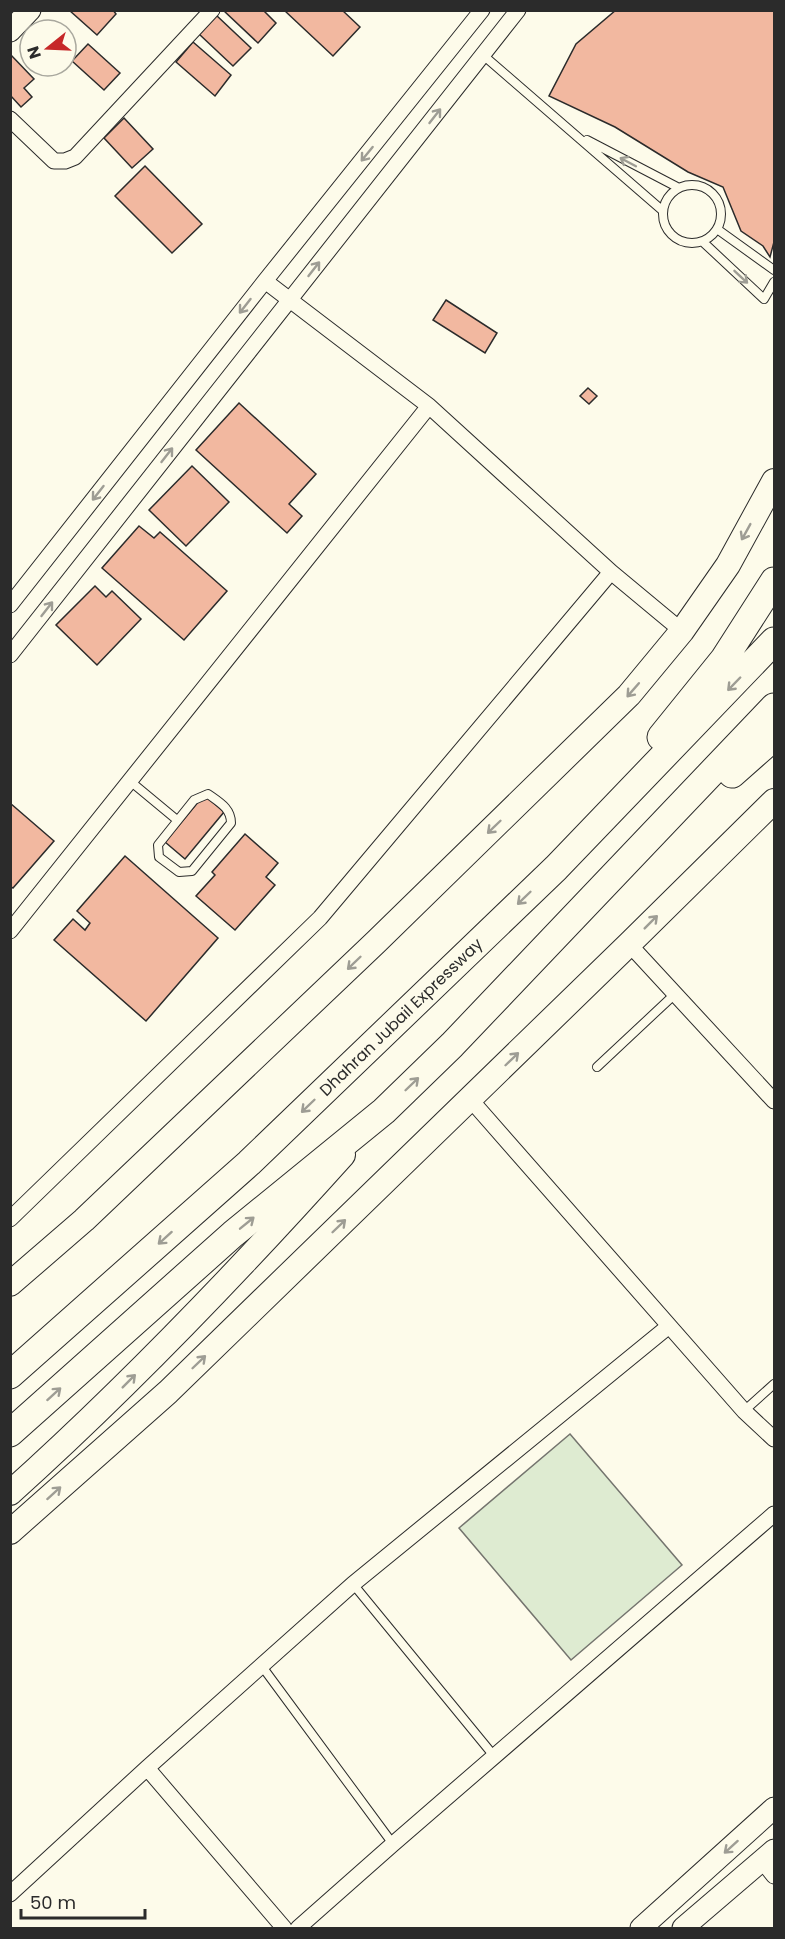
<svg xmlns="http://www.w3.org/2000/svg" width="785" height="1939" font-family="Poppins,sans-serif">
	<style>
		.green { fill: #deebd1; stroke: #74746e; stroke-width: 1.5 }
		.building { fill: #f2b8a0; stroke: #2b2b2b; stroke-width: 1.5 }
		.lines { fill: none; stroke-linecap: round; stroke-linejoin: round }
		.lane-casing { stroke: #2b2b2b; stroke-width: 10 }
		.street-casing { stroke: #2b2b2b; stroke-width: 17 }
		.secondary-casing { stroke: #2b2b2b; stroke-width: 23 }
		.primary-casing { stroke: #2b2b2b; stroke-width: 26 }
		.highway-casing { stroke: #2b2b2b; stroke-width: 29 }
		.lane { stroke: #fdfbea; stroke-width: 8 }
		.street { stroke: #fdfbea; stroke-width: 15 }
		.secondary { stroke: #fdfbea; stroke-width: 21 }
		.primary { stroke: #fdfbea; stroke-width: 24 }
		.highway { stroke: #fdfbea; stroke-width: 27 }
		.oneway { stroke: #9e9d94 }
		.labels { text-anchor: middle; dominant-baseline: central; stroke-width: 4.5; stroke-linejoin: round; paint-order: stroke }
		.street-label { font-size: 16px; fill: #2b2b2b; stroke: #fdfbea }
	</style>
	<rect width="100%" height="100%" fill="#fdfbea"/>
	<!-- green -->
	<path class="green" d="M570,1434L682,1565L571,1660L459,1528Z"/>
	<!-- building -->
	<path class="building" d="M69,10H113L116,14L97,35Z
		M223,10H263L276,23L258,43Z
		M342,10L360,27L333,56L285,11Z
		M616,10H774V242L770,257L763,246L741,231L723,187L688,172L615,127L549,96L576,44Z
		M216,15L251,48L233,66L199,34Z
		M193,42L231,75L215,96L176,62Z
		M88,44L120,73L104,90L72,61Z
		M10,54L34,79L24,88L32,97L21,107L10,95Z
		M124,118L153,149L132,168L104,138Z
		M145,166L202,224L172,253L115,196Z
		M446,300L497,333L485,353L433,320Z
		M588,388L597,396L589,404L580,396Z
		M239,403L316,474L289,504L302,516L287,533L196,450Z
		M192,466L229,502L186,546L149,510Z
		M139,526L154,538L160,532L227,591L184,640L102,568Z
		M95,586L106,597L112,591L141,619L97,665L56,625Z
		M204,795L224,812L185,859L165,842Z
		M10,803L54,841L13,888L10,886Z
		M245,834L278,863L266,877L275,885L235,930L196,896L215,875L212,872Z
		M125,856L218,938L146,1021L54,940L73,919L85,930L90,923L77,911Z"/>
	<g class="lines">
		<!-- lane casing -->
		<g class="lane-casing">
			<path id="lane" d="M483,55L663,211
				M587,140L679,188
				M663 214a29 29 0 1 1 58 0a29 29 0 1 1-58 0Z
				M717,229L774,270
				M703,242L764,299L774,282
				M130,781L177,820
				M208,794C219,802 231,808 231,823L192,871L179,872L159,857L158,845L194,800Z
				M597,1067L675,994
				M744,1411L774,1384
				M353,1584L494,1756
				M261,1665L393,1844"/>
		</g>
		<!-- street casing -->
		<g class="street-casing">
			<path id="street" d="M10,119L54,161H65L75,157L212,10
				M611,572L682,631
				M10,605L265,281L482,10
				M10,655L518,10
				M10,931L429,406
				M629,944L774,1101
				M470,1099L744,1411L774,1439
				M10,1219L320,918L611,572L429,406L265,281
				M147,1768L284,1928
				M762,1861L774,1876
				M10,1894L147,1768L353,1584L669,1326
				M298,1928L393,1844L774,1514"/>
		</g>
		<!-- secondary casing -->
		<g class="secondary-casing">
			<path id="secondary" d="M10,31L30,10
				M641,1928L774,1808
				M683,1928L774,1850"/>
		</g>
		<!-- primary casing -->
		<g class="primary-casing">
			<path id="primary" d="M10,1284L84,1220L376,942L629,695L682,631L728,565L774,481
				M10,1493C128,1387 237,1273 343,1155
				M10,1532L168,1392L629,944L774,801"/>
		</g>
		<!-- highway casing -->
		<g class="highway-casing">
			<path id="highway" d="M661,737L724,659L774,581
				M732,774L774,737
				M10,1375L249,1163L556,868L774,641
				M10,1433L233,1234L384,1111L452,1045L774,707"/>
		</g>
		<!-- lane -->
		<use href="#lane" class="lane"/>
		<!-- street -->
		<use href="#street" class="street"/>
		<!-- secondary -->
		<use href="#secondary" class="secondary"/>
		<!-- primary -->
		<use href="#primary" class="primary"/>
		<!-- highway -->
		<use href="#highway" class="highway"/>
	</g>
	<!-- one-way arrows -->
	<defs><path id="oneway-shaft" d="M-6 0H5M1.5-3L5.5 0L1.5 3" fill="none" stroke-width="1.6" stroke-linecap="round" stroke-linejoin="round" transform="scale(1.5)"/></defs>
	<g class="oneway">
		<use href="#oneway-shaft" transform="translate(435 116) rotate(-52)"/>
		<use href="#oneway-shaft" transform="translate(367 154) rotate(129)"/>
		<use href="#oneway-shaft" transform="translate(628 162) rotate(-152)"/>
		<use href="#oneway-shaft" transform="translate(314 269) rotate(-52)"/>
		<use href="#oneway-shaft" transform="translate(741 277) rotate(43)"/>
		<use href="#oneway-shaft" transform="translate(245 306) rotate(128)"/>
		<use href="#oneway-shaft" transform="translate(167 455) rotate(-52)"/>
		<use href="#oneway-shaft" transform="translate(98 493) rotate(128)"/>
		<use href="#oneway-shaft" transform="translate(746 532) rotate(119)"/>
		<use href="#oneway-shaft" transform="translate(47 609) rotate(-52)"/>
		<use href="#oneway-shaft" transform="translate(734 684) rotate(134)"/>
		<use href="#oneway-shaft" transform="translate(633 690) rotate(131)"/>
		<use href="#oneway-shaft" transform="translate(494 827) rotate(136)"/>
		<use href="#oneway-shaft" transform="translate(524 898) rotate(136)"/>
		<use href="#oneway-shaft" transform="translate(651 922) rotate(-45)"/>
		<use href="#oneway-shaft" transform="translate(354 963) rotate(136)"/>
		<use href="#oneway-shaft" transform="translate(512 1059) rotate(-44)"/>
		<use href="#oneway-shaft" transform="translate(412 1084) rotate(-44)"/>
		<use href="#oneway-shaft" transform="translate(308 1106) rotate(136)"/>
		<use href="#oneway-shaft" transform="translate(247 1223) rotate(-39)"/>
		<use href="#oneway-shaft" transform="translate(339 1226) rotate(-44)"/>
		<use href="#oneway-shaft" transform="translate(165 1238) rotate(138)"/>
		<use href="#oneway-shaft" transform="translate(199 1362) rotate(-44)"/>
		<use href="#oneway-shaft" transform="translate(129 1381) rotate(-45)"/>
		<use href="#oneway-shaft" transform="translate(54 1394) rotate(-42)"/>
		<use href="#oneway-shaft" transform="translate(54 1493) rotate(-42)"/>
		<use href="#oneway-shaft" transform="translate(731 1847) rotate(138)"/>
	</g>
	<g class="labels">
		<!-- street labels -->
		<g class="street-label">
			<text transform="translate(401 1017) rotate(-44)">Dhahran Jubail Expressway</text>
		</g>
	</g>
	<!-- border -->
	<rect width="785" height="1939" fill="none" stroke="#2b2b2b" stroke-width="24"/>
	<!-- north arrow -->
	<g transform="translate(48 48) rotate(252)"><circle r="28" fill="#fdfbea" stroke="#a9a89e" stroke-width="1.5"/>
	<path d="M0-4.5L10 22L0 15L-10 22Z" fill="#c62828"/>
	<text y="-9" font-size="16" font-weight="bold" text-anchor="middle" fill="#2b2b2b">N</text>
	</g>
	<!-- scale -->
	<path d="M21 1909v9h124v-9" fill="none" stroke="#2b2b2b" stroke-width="3"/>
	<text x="30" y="1909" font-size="18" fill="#2b2b2b" stroke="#fdfbea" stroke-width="4.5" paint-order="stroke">50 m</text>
</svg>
